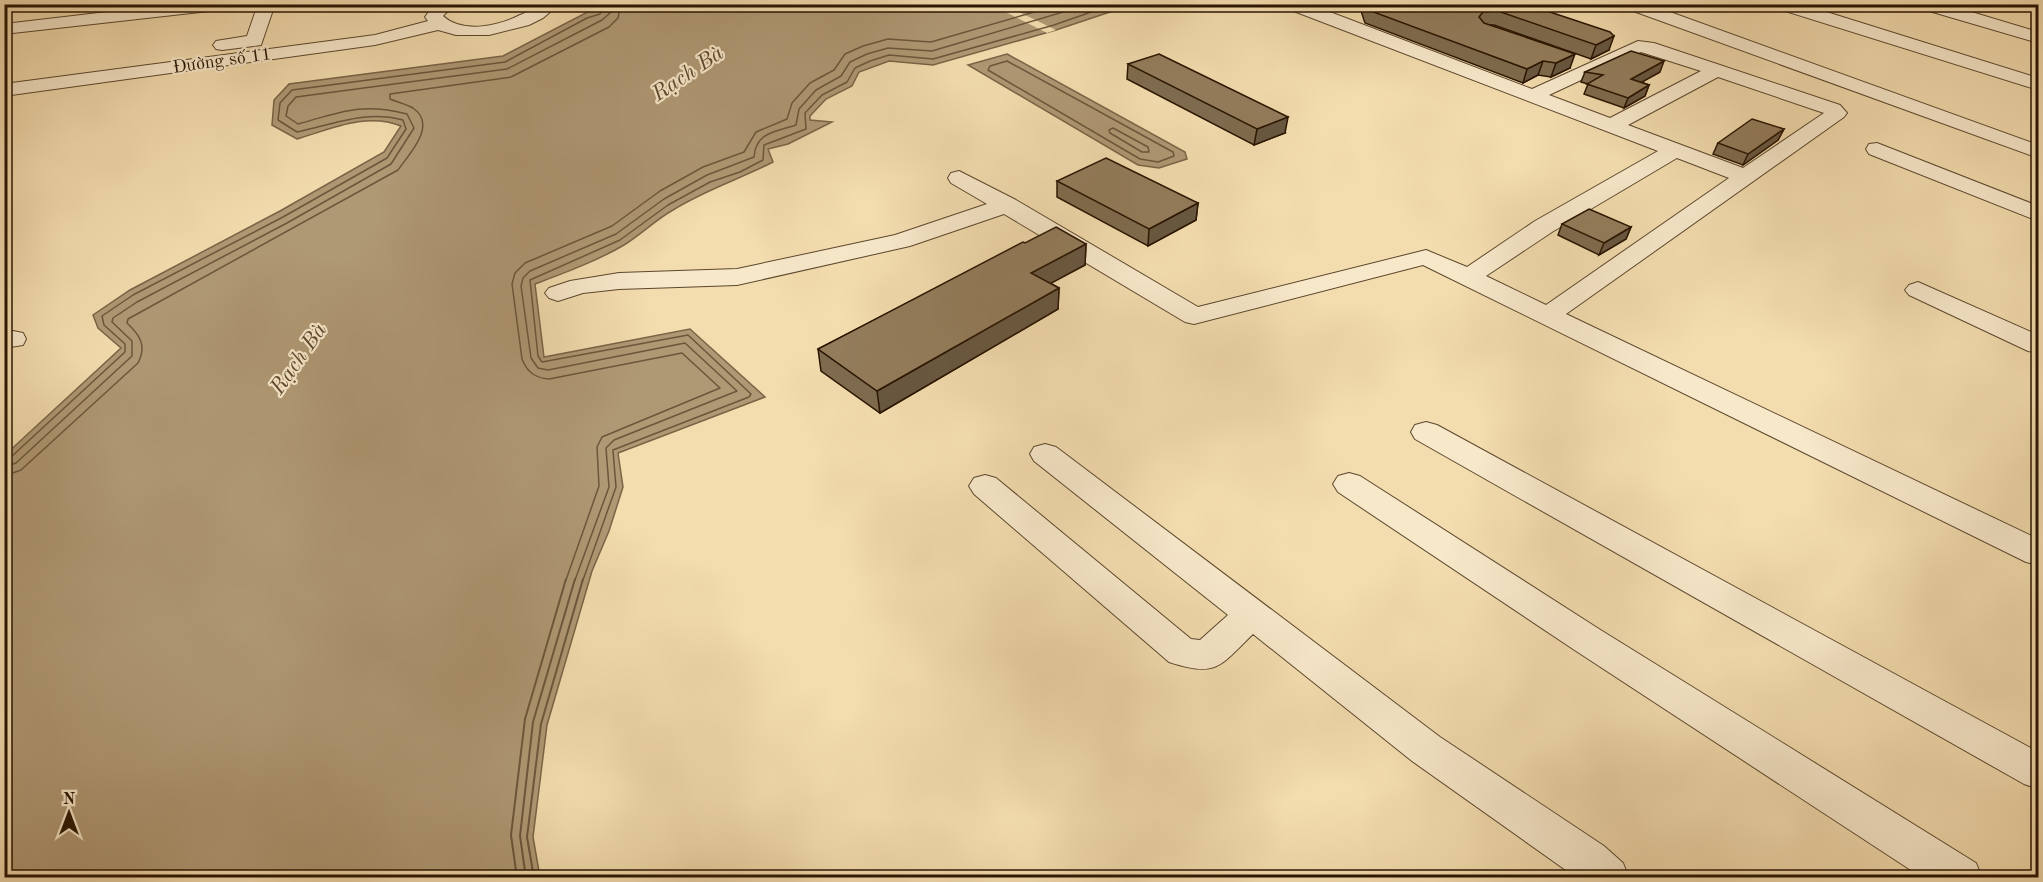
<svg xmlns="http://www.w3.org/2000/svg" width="2043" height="882" font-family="'Old Standard TT',serif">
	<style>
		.water { fill: #af9874; stroke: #7a6446; stroke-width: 1.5 }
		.pier { fill: #f3dcae }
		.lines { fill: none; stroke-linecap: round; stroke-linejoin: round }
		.shore-far1 { stroke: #6c563b; stroke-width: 1.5 }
		.shore { stroke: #6c563b; stroke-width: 2 }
		.minor-casing { stroke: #5c472d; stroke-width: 2 }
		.minor { fill: #f7e8ca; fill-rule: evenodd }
		.wall { fill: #7e6b4e; stroke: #2a1502; stroke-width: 1.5 }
		.shaded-wall { fill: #675740; stroke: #2a1502; stroke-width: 1.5 }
		.building { fill: #937c5b; stroke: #2a1502; stroke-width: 1.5 }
		.labels { text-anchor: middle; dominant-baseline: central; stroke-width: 4.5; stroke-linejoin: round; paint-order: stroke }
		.far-street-label { font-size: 18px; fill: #2a1502; stroke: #f7e8ca }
		.water-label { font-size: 22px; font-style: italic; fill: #5f4930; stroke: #f7e8ca }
	</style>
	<rect width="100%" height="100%" fill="#f3dcae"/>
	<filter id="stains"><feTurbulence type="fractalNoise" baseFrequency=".00333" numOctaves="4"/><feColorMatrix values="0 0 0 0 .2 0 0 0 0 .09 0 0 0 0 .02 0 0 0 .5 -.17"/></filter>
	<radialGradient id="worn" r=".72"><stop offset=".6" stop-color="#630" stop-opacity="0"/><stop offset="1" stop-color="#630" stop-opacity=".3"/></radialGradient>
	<!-- water -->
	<path class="water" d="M601,5H1131L1056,30L933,65L889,61L859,72L852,86L826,99L810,116V120L832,122L788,144L768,149L773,162C740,179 705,190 673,210C655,220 641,235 624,245C597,261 564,273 535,284L544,357L690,329L765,397L618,453L623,487L609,531L592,571L547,725L533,837L540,877L5,878V455L121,348L98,328L93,315L130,290L280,211L384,152L401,126C367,112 331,129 297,139L272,125L274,100L289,84L503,56Z
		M1007,54L1185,152L1187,159L1159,168L1138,165L968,65Z"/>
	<!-- pier -->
	<path class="pier" d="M992,5H1005L1056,30L1047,33Z"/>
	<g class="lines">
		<!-- shore-far1 -->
		<path class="shore-far1" d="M1007,61L1173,152L1174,156L1158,162L1140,159L988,70L990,66Z
			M1113,128L1148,147L1149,152H1142L1110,133L1109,130Z
			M4,459L11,457L125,352V344L104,325L102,316L133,295L283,217L387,158L406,129L403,120C365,110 334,124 297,132L278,120L280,103L292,90L505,62L587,18L600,14L605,4
			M4,467L16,463L132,356V341L112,322L113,318L137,302L287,223L391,164L414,128L407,114C362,102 341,112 298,124L286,116L288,106L296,97L507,69L602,20L610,13L612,4
			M4,476L21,470L138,363C147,346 140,335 127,323L128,319L398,170C409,154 438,125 413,108C406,104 397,102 390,99V94L511,77L609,27L618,18L621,4
			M566,580L599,486L597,447L602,437L720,388L682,353L549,379C535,378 527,372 522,359L512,284L515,273L525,263L612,226L660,191L703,167L744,152L756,132L787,119L792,103L810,83L834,70L845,54L863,46L888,39L931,42L1062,4
			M575,580L609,487L606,448L614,440L737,391L685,343L548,370L538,368L531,358L521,286L523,278L530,271L616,234L664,199L707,175L754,157C756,132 775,132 796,125L799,109L816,90L841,76L850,62L867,54L888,48L932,51L1090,4
			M583,580L616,487L613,450L749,397L751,394L688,335L542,362L538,356L530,280L620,240L668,205L710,182L740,172L763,160L764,145L806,129L805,113L822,95L847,82L855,68L870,61L889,55L933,59L1054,25L1114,4"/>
		<!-- shore -->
		<path class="shore" d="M517,878L511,835L525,719L566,579
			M526,878L520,836L533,722L575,579
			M534,878L527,837L541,724L583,579"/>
		<!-- minor casing -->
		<g class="minor-casing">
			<path id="minor" d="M176,4H235L227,9L4,34V24Z
				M258,4H275L261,45L222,50L216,49L213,45L216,41L247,36Z
				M434,4H454L443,16C463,34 499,26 520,15C527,13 536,5 540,4C545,4 550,4 555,4L556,7L543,18L529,25L489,35H456L438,30L375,45L4,96V84L375,35L428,21L425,17Z
				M1289,4H1309L1532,89L1638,41L1654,43L1840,105L1847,113L1844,117L1566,314L2038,539V565L2026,562L1423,265L1194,324L1185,322L1004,214L910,246L737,285L619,289L583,293L558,301L549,298L545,293L549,288L570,281L619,273L737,269L895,235L987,204L951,183L948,178L951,173L959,171L1016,200L1198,307L1426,250L1467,267L1535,221L1658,151L1291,10ZM1641,52L1701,71L1610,118L1549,95ZM1718,77L1824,113L1743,168L1628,125ZM1677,158L1729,178L1546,305L1486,276L1552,232Z
				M1623,4H1648L2038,145V158L1625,8Z
				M1774,4H1801L2038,78V90L1776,8Z
				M1917,4H1945L2038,32V43L1919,8Z
				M1877,143L2038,206V221L1869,154L1866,149L1869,144Z
				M1918,282L2038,335V353L2028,351L1909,295L1905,290L1909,285Z
				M13,331L23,333L26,339L23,345L4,348V332Z
				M1426,422L1437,425L2038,752V789L2024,784L1415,439L1411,432L1415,425Z
				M1045,444L1056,447L1440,737L1604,846L1623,863L1629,878H1577L1412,761L1253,634C1220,666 1217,678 1169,662L974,494L969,486L974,478L985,475L996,478L1191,639L1200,640L1228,615L1034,461L1030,454L1034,447Z
				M1349,473L1360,476L1599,629L1976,863L1982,878H1923L1573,649L1338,492L1333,484L1338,476Z"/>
		</g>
		<!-- minor -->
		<use href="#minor" class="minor"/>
	</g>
	<!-- wall -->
	<path class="wall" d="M1361,4H1526L1609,50L1591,59L1494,25H1489L1570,68L1551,77L1538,75L1523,83L1365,23L1360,8Z
		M1128,64L1285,133L1254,145L1127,79Z
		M1585,72H1660L1641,82L1649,85L1645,96L1624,108L1584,94L1588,84L1581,82Z
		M1784,129L1778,140L1743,165L1713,154L1718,143Z
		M1057,181L1198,203L1196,220L1148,246L1057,197Z
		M1562,224L1631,227L1626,239L1599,255L1558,235Z
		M1025,243L1086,244L1085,265L1050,283L1059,288L1058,309L880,413L821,371L818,349Z"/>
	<!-- shaded-wall -->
	<path class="shaded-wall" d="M1614,36L1609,50L1591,59L1596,45Z
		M1575,54L1570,68L1551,77L1556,63Z
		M1543,61L1538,75L1523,83L1527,69Z
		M1664,61L1660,72L1628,90L1631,79Z
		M1649,85L1645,96L1624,108L1628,98Z
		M1288,117L1285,133L1254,145L1257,129Z
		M1784,129L1778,140L1743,165L1748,154Z
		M1198,203L1196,220L1148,246L1149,229Z
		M1631,227L1626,239L1599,255L1604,243Z
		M1086,244L1085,265L1031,294V273Z
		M1059,288L1058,309L880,413L877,391Z"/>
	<!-- building -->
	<path class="building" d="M1366,4H1526L1610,32L1614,36L1596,45L1498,11L1483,12L1479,17L1484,23L1575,54L1556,63L1543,61L1527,69L1368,10Z
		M1631,51L1664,61L1631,79L1649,85L1628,98L1587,84L1603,75L1585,72Z
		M1159,54L1288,117L1257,129L1128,64Z
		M1752,119L1784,129L1748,154L1718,143Z
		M1106,158L1198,203L1149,229L1057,181Z
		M1589,209L1631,227L1604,243L1562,224Z
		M1056,227L1086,244L1031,273L1059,288L877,391L818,349L1023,242L1025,243Z"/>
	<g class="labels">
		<!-- far-street labels -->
		<g class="far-street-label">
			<text transform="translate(222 61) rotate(-8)">Đường số 11</text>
		</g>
		<!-- water labels -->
		<g class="water-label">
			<text transform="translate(688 74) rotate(-34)">Rạch Bà</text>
			<text transform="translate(299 359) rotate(-55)">Rạch Bà</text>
		</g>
	</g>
	<!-- margin -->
	<rect width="2043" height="882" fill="none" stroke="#f3dcae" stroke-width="24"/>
	<rect x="6" y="6" width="2031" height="870" fill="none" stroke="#2a1502" stroke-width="3"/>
	<rect x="12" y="12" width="2019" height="858" fill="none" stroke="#2a1502" stroke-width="1.5"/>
	<!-- north arrow -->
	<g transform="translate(69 813)" stroke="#f7e8ca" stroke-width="4.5" paint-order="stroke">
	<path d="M0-4.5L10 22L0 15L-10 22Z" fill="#2a1502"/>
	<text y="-9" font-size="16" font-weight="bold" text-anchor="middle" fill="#2a1502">N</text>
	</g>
	<rect width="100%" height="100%" filter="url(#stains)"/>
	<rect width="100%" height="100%" fill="url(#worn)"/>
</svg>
